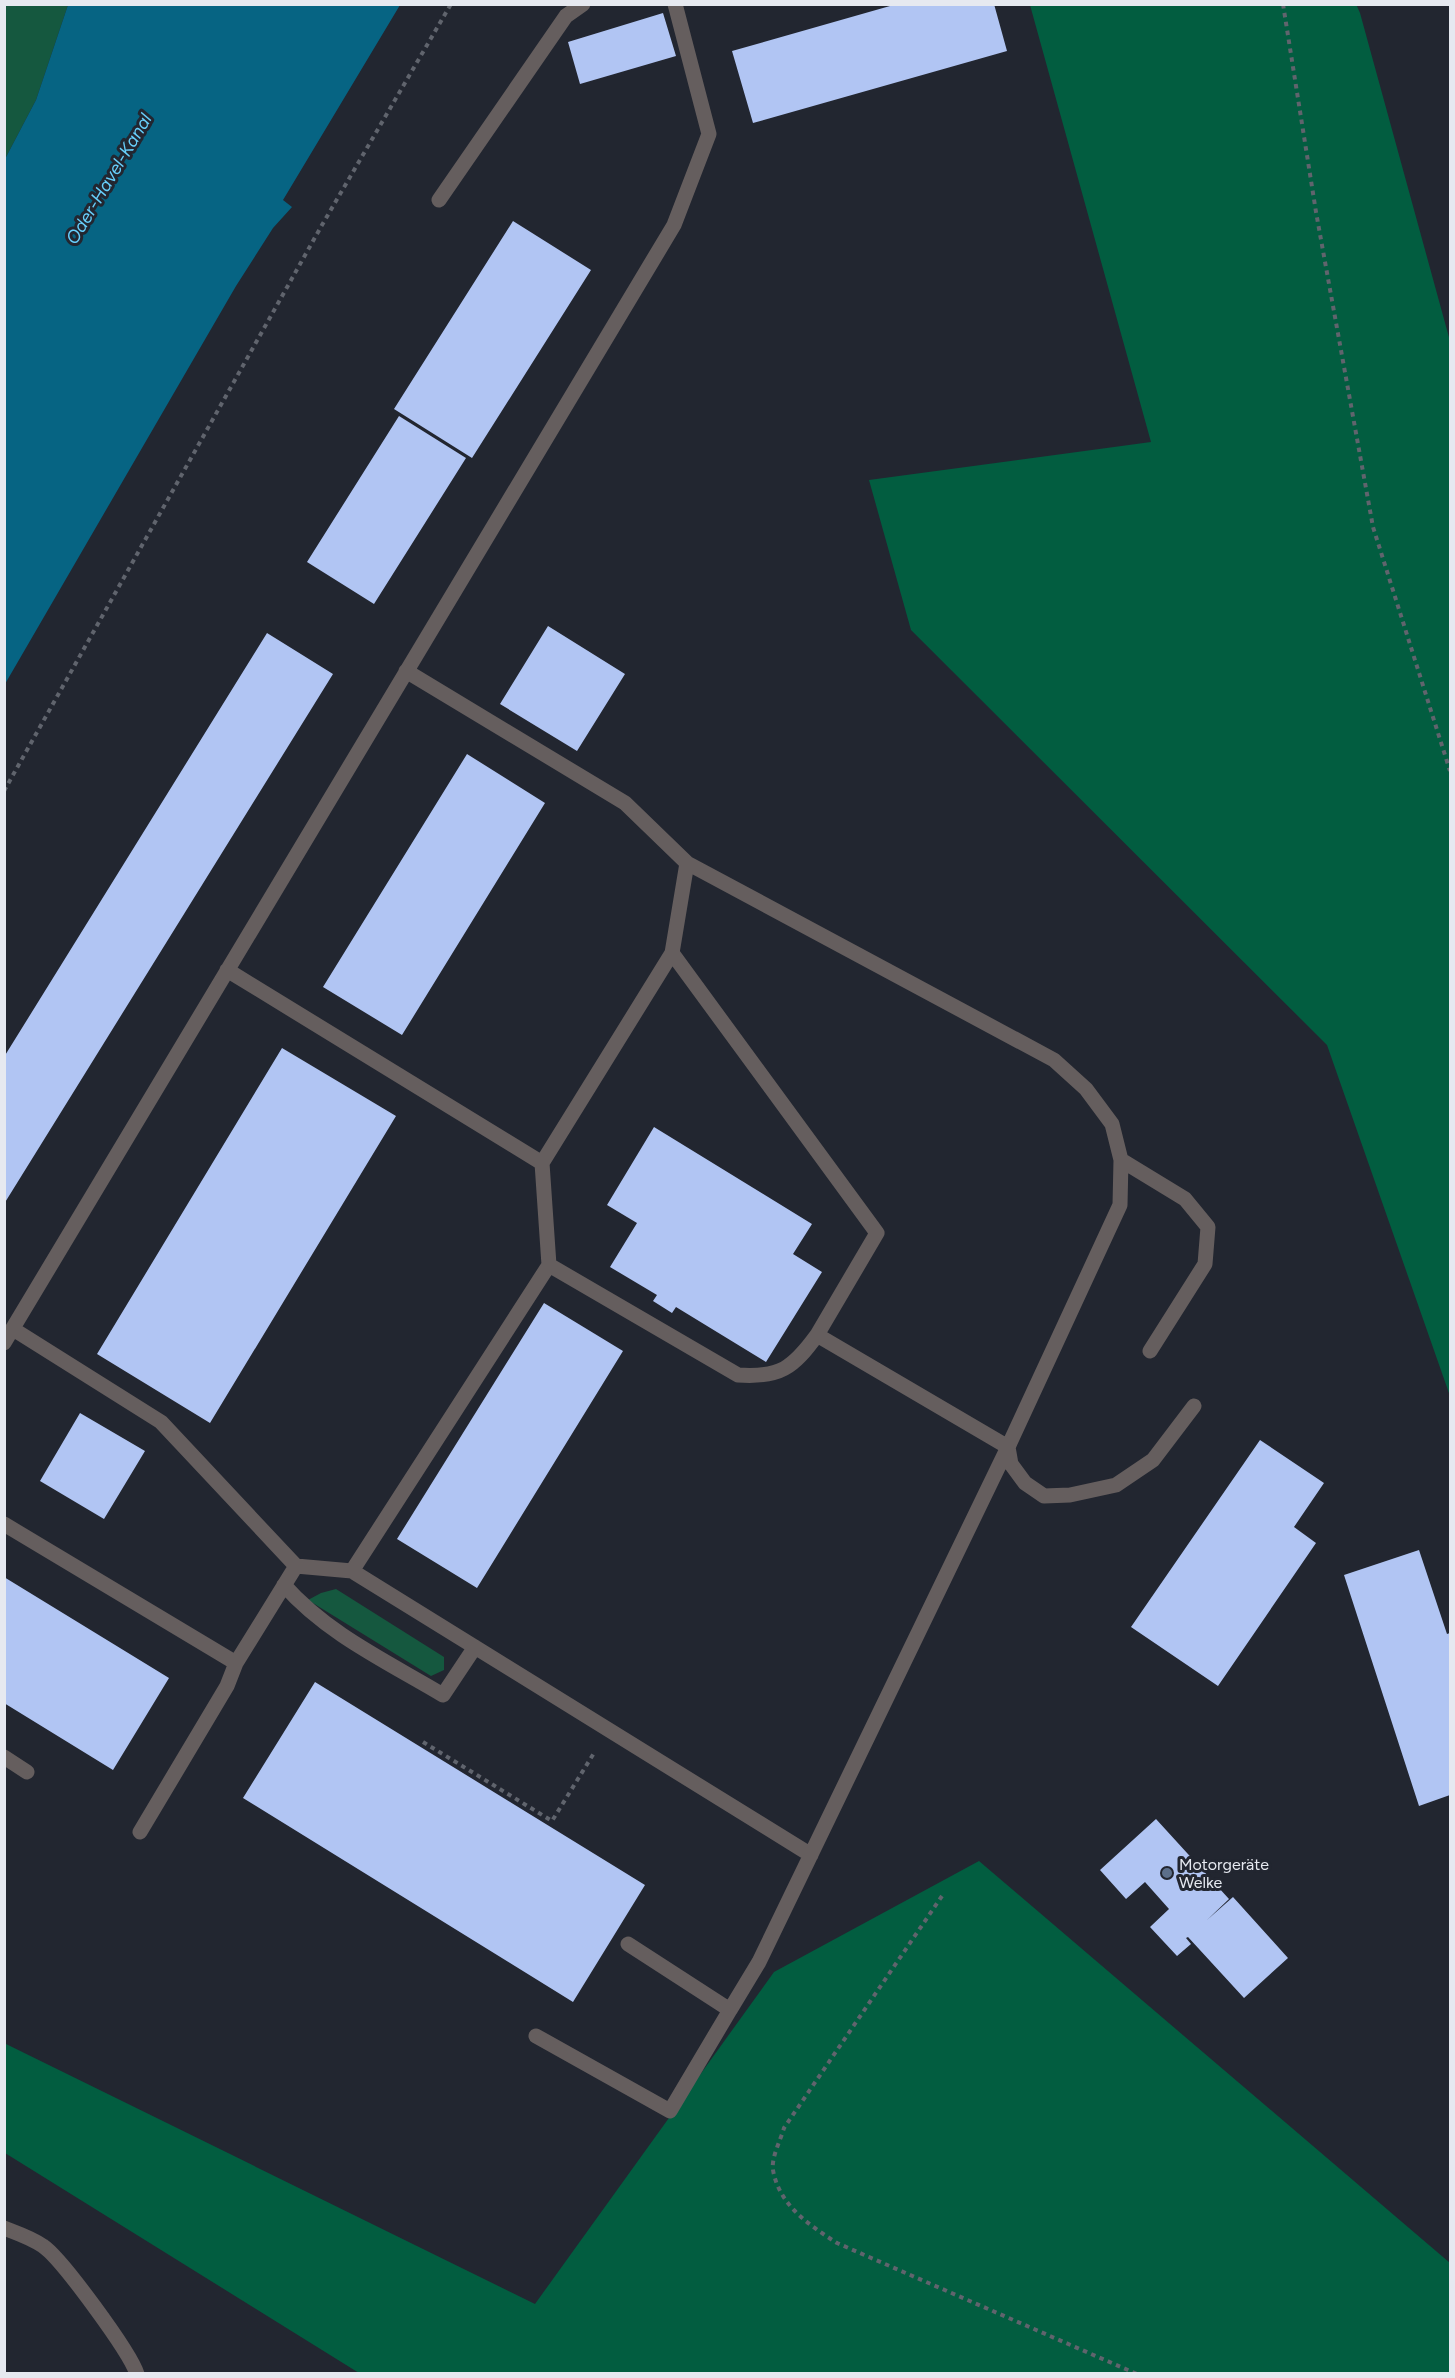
<svg xmlns="http://www.w3.org/2000/svg" width="1455" height="2378" font-family="Figtree,sans-serif">
	<style>
		.green { fill: #15583f }
		.forest { fill: #025d40 }
		.water { fill: #066483 }
		.building { fill: #b1c5f3 }
		.lines { fill: none; stroke-linecap: round; stroke-linejoin: round }
		.path { stroke: #60646d; stroke-width: 4; stroke-dasharray: 4.5 4.5; stroke-linecap: butt }
		.lane { stroke: #655e5e; stroke-width: 15 }
		.service-dot { fill: #5c6f8a; stroke: #222630; stroke-width: 2 }
		.labels { text-anchor: middle; dominant-baseline: central; stroke-width: 6; stroke-linejoin: round; paint-order: stroke }
		.poi-label { font-size: 16px; fill: #e6e9f0; stroke: #222630; text-anchor: start }
		.water-label { font-size: 18px; font-style: italic; fill: #67cffb; stroke: #222630 }
	</style>
	<rect width="100%" height="100%" fill="#222630"/>
	<!-- green -->
	<path class="green" d="M5,5H68L36,100L5,159Z
		M336,1589L444,1657V1670L431,1676L308,1600L321,1593Z"/>
	<!-- forest -->
	<path class="forest" d="M1030,5L1356,4L1360,13L1450,341V1396L1327,1045L911,630L869,480L1151,442Z
		M979,1861L1450,2263V2373H359L5,2153L4,2043L535,2304L774,1972Z"/>
	<!-- water -->
	<path class="water" d="M68,5H400L283,200L292,207L273,228L236,286L5,684V159L36,100Z"/>
	<!-- building -->
	<path class="building" d="M897,4H994L1007,51L753,123L732,51Z
		M663,13L676,56L580,84L568,42Z
		M513,221L591,270L472,458L394,409Z
		M399,416L466,458L374,604L307,562Z
		M548,626L625,674L577,751L500,704Z
		M267,633L333,674L4,1204V1057Z
		M467,754L545,803L402,1035L323,987Z
		M282,1048L396,1116L210,1423L97,1354Z
		M654,1127L812,1224L793,1254L822,1272L766,1362L676,1307L672,1313L653,1301L657,1295L610,1267L637,1223L607,1205Z
		M544,1303L623,1351L477,1588L397,1539Z
		M80,1413L145,1451L104,1519L40,1481Z
		M1260,1440L1324,1483L1294,1527L1316,1543L1218,1686L1131,1627Z
		M1419,1550L1447,1634L1450,1633V1795L1419,1806L1344,1575Z
		M4,1577L169,1678L113,1770L4,1703Z
		M315,1682L645,1885L573,2002L243,1798Z
		M1156,1819L1229,1899L1207,1920L1233,1897L1288,1958L1244,1998L1188,1937L1186,1938L1191,1944L1177,1956L1150,1927L1169,1909L1145,1882L1126,1899L1100,1870Z"/>
	<g class="lines">
		<!-- path -->
		<path class="path" d="M1283,4L1316,212L1373,527L1450,771
			M4,791L322,225L451,4
			M423,1742L552,1821L594,1753
			M942,1896L784,2128C781,2139 771,2158 773,2170C779,2205 809,2225 837,2243L1137,2374"/>
		<!-- lane -->
		<path class="lane" d="M439,200L566,16L583,4
			M672,953L877,1233L817,1335L1008,1447L1120,1205L1121,1160L1112,1124L1086,1089L1054,1060L687,863
			M227,970L542,1163L672,953L687,863L625,803L406,671
			M1121,1160L1185,1199L1208,1227L1205,1264L1150,1351
			M549,1265L738,1375C780,1378 793,1368 817,1335
			M13,1329L161,1422L296,1566
			M4,1343L674,225L709,134L675,4
			M1008,1447L1011,1464L1025,1483L1044,1496L1070,1495L1116,1485L1153,1460L1194,1406
			M4,1524L236,1663
			M352,1571L811,1855
			M284,1585C327,1634 388,1662 443,1695L475,1647
			M4,1757L27,1772
			M140,1832L227,1686L236,1663L296,1566L352,1571L549,1265L542,1163
			M628,1944L730,2010L759,1962L1008,1447
			M536,2036L670,2111L730,2010
			M4,2228C17,2233 32,2238 43,2246C61,2258 130,2352 137,2374"/>
	</g>
	<!-- markers -->
	<circle class="service-dot" cx="1167" cy="1873" r="6"/>
	<g class="labels">
		<!-- poi labels -->
		<g class="poi-label">
			<text x="1179" y="1864">Motorgeräte<tspan x="1179" dy="18">Welke</tspan></text>
		</g>
		<!-- water labels -->
		<g class="water-label">
			<text transform="translate(109 179) rotate(-59)">Oder-Havel-Kanal</text>
		</g>
	</g>
	<!-- border -->
	<rect width="1455" height="2378" fill="none" stroke="#e6e9f0" stroke-width="12"/>
</svg>
